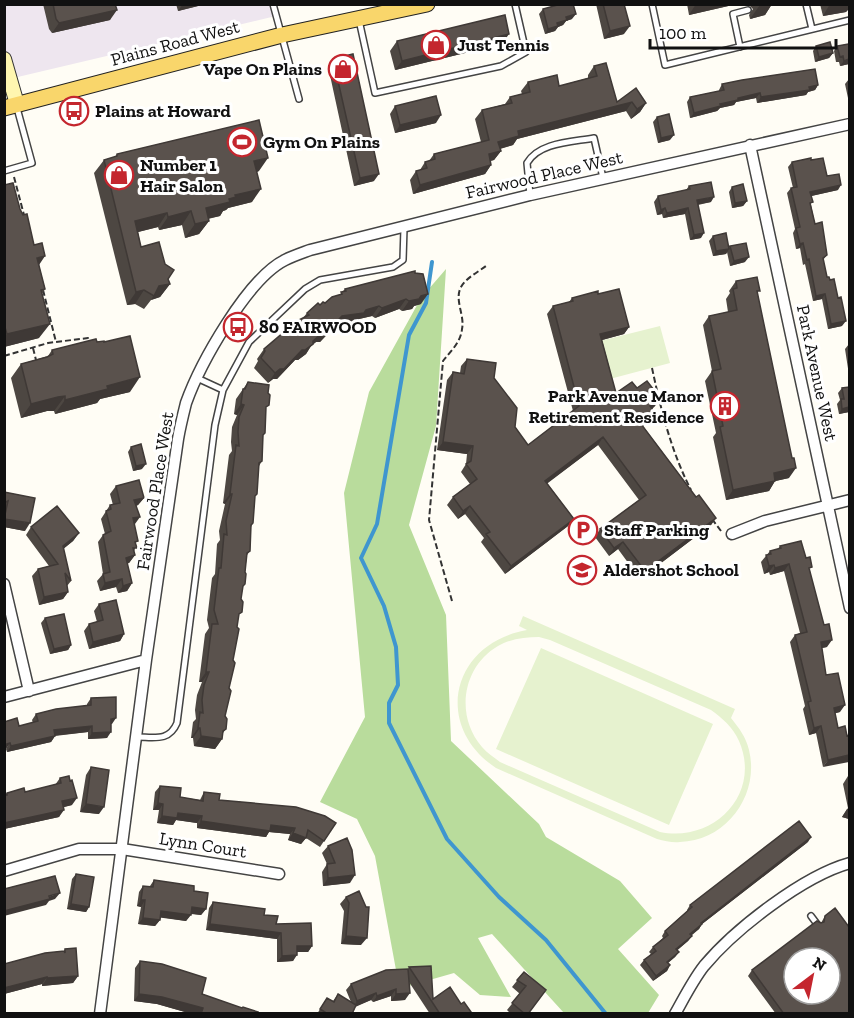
<svg xmlns="http://www.w3.org/2000/svg" width="854" height="1018" font-family="'Zilla Slab',serif">
	<style>
		.industrial { fill: #eee6ef }
		.forest { fill: #b9dc9c }
		.pitch { fill: #e6f2cf; fill-rule: evenodd }
		.lines { fill: none; stroke-linecap: round; stroke-linejoin: round }
		.stream { stroke: #3f96cf; stroke-width: 4 }
		.lane-casing { stroke: #444; stroke-width: 8 }
		.street-casing { stroke: #444; stroke-width: 13 }
		.secondary-casing { stroke: #333; stroke-width: 16 }
		.primary-casing { stroke: #222; stroke-width: 17 }
		.path { stroke: #333; stroke-width: 2; stroke-dasharray: 6 3; stroke-linecap: butt }
		.lane { stroke: #fff; stroke-width: 5 }
		.street { stroke: #fff; stroke-width: 10 }
		.secondary { stroke: #fff6b0; stroke-width: 14 }
		.primary { stroke: #f9d66b; stroke-width: 15 }
		.wall { fill: #4d4742 }
		.shaded-wall { fill: #3f3936 }
		.building { fill: #5a524d; stroke: #3f3936; stroke-width: 1.5; fill-rule: evenodd }
		.labels { text-anchor: middle; dominant-baseline: central; stroke-width: 6; stroke-linejoin: round; paint-order: stroke }
		.street-label { font-size: 18px; fill: #111; stroke: #fff }
		.poi-label { font-size: 18px; font-weight: bold; fill: #111; stroke: #fff; text-anchor: start }
	</style>
	<rect width="100%" height="100%" fill="#fffdf5"/>
	<!-- industrial -->
	<path class="industrial" d="M277,4L280,15L5,80L4,5Z"/>
	<!-- forest -->
	<path class="forest" d="M446,269L436,426L409,525L446,615L451,741L539,824L546,837L620,881L652,918L618,949L659,995L648,1013H564L492,934L478,938L511,997L480,995L454,973L405,987L396,970L375,856L357,819L320,802L365,717L344,493L369,392L421,298Z"/>
	<!-- pitch -->
	<path class="pitch" d="M660,326L670,363L606,380L596,342Z
		M523,616L735,709L731,718C739,728 746,737 749,750C760,794 727,841 680,842C673,843 665,841 657,839L496,768C432,725 452,643 527,630L519,626ZM539,637L550,640L711,710C722,718 733,727 739,741C762,794 714,843 660,832L500,762C494,757 487,753 482,747C455,716 462,667 498,646C510,639 525,637 539,637Z
		M541,648L713,724L669,825L496,749Z"/>
	<g class="lines">
		<!-- stream -->
		<path class="stream" d="M432,262L426,303L409,335L377,524L361,558L384,606L396,647L398,685L389,703V723L447,839L499,897L546,940L606,1014"/>
		<!-- lane casing -->
		<g class="lane-casing">
			<path id="lane" d="M273,4L299,99
				M652,4L665,65L850,20
				M806,4L812,29
				M359,20L375,93L501,66L526,52L515,4
				M740,47L733,14L748,10
				M4,171L32,163L17,108
				M530,195L527,163C539,142 573,142 594,138L603,178
				M197,378L223,390
				M136,737C154,737 169,742 177,723L215,425L223,390L249,342L305,289L320,280L393,267L403,260L404,228
				M811,916L817,924"/>
		</g>
		<!-- street casing -->
		<g class="street-casing">
			<path id="street" d="M750,145L850,608
				M732,534L765,521L850,500
				M4,584L29,691
				M4,697L146,660
				M4,871L79,849H122L279,874
				M100,1014L146,660L178,439C180,427 183,415 186,403C200,364 247,279 285,260C293,256 302,253 310,250L530,195L850,124
				M675,1014C684,998 693,980 704,966C735,929 803,876 850,863"/>
		</g>
		<!-- secondary casing -->
		<g class="secondary-casing">
			<path id="secondary" d="M4,59L17,104"/>
		</g>
		<!-- primary casing -->
		<g class="primary-casing">
			<path id="primary" d="M4,108L282,35L427,4"/>
		</g>
		<!-- path -->
		<path class="path" d="M14,177L24,215
			M43,290L56,342
			M33,348L36,360
			M4,356L48,343L88,338L89,342
			M652,368C661,410 671,451 691,490
			M712,519L721,531
			M452,601L429,520L443,361C450,352 461,342 462,329C465,315 454,300 461,287C466,278 478,272 486,266"/>
		<!-- lane -->
		<use href="#lane" class="lane"/>
		<!-- street -->
		<use href="#street" class="street"/>
		<!-- secondary -->
		<use href="#secondary" class="secondary"/>
		<!-- primary -->
		<use href="#primary" class="primary"/>
	</g>
	<!-- wall -->
	<path class="wall" d="M43,4H115L110,20L52,33L49,29Z
		M176,4H199L198,6L178,11Z
		M596,4H624V34L604,39Z
		M687,4H737L689,15Z
		M748,4H772L765,15L750,19L749,15L753,9Z
		M820,4H849L846,12L823,16Z
		M543,9L572,19L566,21L563,25L558,27L555,31L545,34L539,14Z
		M397,41L502,44L395,70L390,51Z
		M849,44V64L840,66L839,62H836L834,51L837,46Z
		M816,46L833,53L829,58L815,62L813,51Z
		M333,59L374,181L354,186L328,66Z
		M594,66L617,102L646,103L640,112L631,119L626,111L517,139L513,145L500,149L501,151L494,160L490,161L491,165L485,174L413,194L410,180L416,171L420,170L425,162L429,161L434,154L481,142L475,119L482,110L505,104L510,97L522,94L521,91L528,82L559,86L588,78V75Z
		M849,79V98H848L845,84Z
		M722,84L818,85L815,90L808,92L806,95L757,103L756,98L736,102L734,105L720,108L717,111L690,118L687,102L690,97L719,91V90Z
		M395,106L436,123L395,133L390,114Z
		M657,117L670,140L658,143L653,122Z
		M117,154L259,171L257,172L252,202L228,208L226,210L223,211L220,216L208,219L209,221L199,234L185,238L182,225L159,230L158,227L138,232L141,247L168,279L170,284L160,297L151,300L144,309L135,304L127,305L94,173L104,160L115,157Z
		M811,160L827,176L838,190L811,196V205L815,224L827,255L823,260L827,277L842,326L828,329L822,299L813,301L805,264L803,265L800,248L796,249L793,233L795,229L787,193L791,188H793L788,167L792,162Z
		M4,185L20,209L39,265L45,289L42,294L39,338L4,347Z
		M689,186L711,202L698,205L701,238L690,240L685,214L663,218L662,214L657,215L654,202L658,196L686,190Z
		M732,187L747,201L743,206L732,208L729,192Z
		M713,236L729,248L730,246L745,262L730,266L727,252L726,254L713,256L709,241Z
		M415,271L421,304L414,306L412,309L402,311L399,309L375,318L372,316L359,319L357,323L335,326L320,342H316L311,346L306,354L298,360H295L277,379H273L268,383L254,368L258,361L257,359L264,349L303,318L307,313L320,305L325,303L339,295L345,289Z
		M736,281L757,294L789,478L775,481L769,491L726,500L713,437L716,433L705,381L712,371L703,325L709,316L728,312L726,299L730,293L729,291Z
		M598,294L629,327L624,334L602,340L616,393L637,388L655,406L652,409L650,420L643,426L696,497L716,518L711,525L640,579L618,549L609,556L595,537L600,529L639,500L598,445L547,483L574,519L568,526L505,574L481,542L484,538L465,514L458,519L447,505L453,497L470,484L461,472L466,464L467,454L437,450L447,380L453,372L460,373L461,366L467,359L494,378L515,427L528,445L573,411L547,314L553,306L569,302L572,298Z
		M97,342L130,392L100,399L97,403L55,414L54,411H47L21,418L11,378L21,364L48,356L52,350Z
		M849,344V375L845,349Z
		M248,382L266,409L263,437L262,461L259,466L254,498L253,523L251,527L250,551L247,555L245,572V584L242,588L222,739L215,749L194,746L193,738H191L193,722L196,719L195,710L197,695L202,682H199L205,634L209,628L207,620L212,578L215,574L217,544L220,540L219,531L225,504L223,503L229,455L232,451L231,442L232,427L237,415L234,414L236,399Z
		M842,388L849,412L839,414L837,404L840,400L838,393Z
		M131,447L142,469L133,471L128,452Z
		M116,486L144,498L138,505L136,506L134,524L136,545L134,552L135,555L129,563H127L132,583L127,591L118,593L116,587L100,591L97,581L103,574L98,542L103,535L105,534L101,519L110,505H113L110,494Z
		M4,492L25,531L4,527Z
		M31,527L79,533L73,541L63,549L71,581L67,586L68,592L63,599L39,605L32,576L38,569L49,566L26,535Z
		M780,546L810,571L827,647L822,648L826,675L840,712L835,713L838,728L847,736L823,767L816,733L809,735L803,709L805,706L790,642L795,635L800,633L784,571L770,575L769,572L764,574L761,562L770,551L778,549Z
		M99,604L124,634L120,641L89,649L84,631L89,624L97,622L94,611Z
		M45,618L71,645L68,650L50,654L41,623Z
		M91,698L112,724H111L107,738L88,739V732L55,736L51,742L7,752L6,749L19,726L33,723L32,720L36,714L87,706V704Z
		M91,767L99,814L80,812L86,775Z
		M848,776H849V819L842,817L848,808L843,784Z
		M60,778L72,805L63,807L59,817L4,829V795L7,793L25,792L55,785Z
		M160,786L180,797L200,800L204,792L219,800L336,823L320,847L306,838L301,844L288,840L290,834L269,832L266,837L197,828V823L176,820L173,825L157,823L159,810H153L155,792Z
		M808,842L702,924L699,929L691,936H692L688,941L677,950L679,952L675,957L668,963L670,965L667,971L653,981L640,965L644,960L651,954L649,952L653,947L663,938L662,936L665,931L687,911V910L690,905Z
		M328,846L350,883L323,886L322,872L327,864L322,853Z
		M76,874L89,907L86,912L67,909L72,879Z
		M154,880L194,891L206,909L201,915L191,914L186,921L160,917V920L155,926L138,924L141,907L137,906L139,892L143,886H150Z
		M359,891L361,945L341,944L344,911L340,904L346,897Z
		M213,902L264,915L276,924L312,946L308,952H297L293,961L277,962V939L206,930L209,908Z
		M825,916L849,1014H776L748,976L752,970L821,923Z
		M65,949L78,976L73,983L42,986V984L4,994V964L64,951Z
		M140,961L202,994L257,1014H192L157,1004L134,1001L135,968Z
		M409,967L433,999L461,1004L471,1012L470,1014H430L409,982L405,1000L391,1001V996L373,1002L371,1000L356,1006L352,1014H317L327,998L333,1001L338,994L351,1002L346,990L351,984L408,969Z
		M524,972L529,1014H511L507,1010L520,994L512,987Z"/>
	<!-- shaded-wall -->
	<path class="shaded-wall" d="M183,4H199L198,6L178,11Z
		M696,4H737L689,15Z
		M772,4L765,15L750,19L760,5Z
		M830,4H849V9L846,12L823,16Z
		M117,10L110,20L52,33L59,23Z
		M576,14L572,19L566,21L563,25L558,27L555,31L545,34L548,29L566,17Z
		M630,26L624,34L604,39L610,31Z
		M509,34L502,44L395,70L402,61Z
		M833,53L829,58L815,62L819,57Z
		M849,59V64L840,66L844,61Z
		M818,85L815,90L808,92L806,95L757,103L761,97Z
		M760,93L756,98L736,102L734,105L720,108L717,111L690,118L694,113L738,98Z
		M632,102L626,111L517,139L513,145L492,151L498,142L518,131Z
		M646,103L640,112L631,119L637,109Z
		M441,115L436,123L395,133L400,125Z
		M674,135L670,140L658,143L661,138Z
		M501,151L494,160L482,163L489,154Z
		M268,158L259,171L245,175L254,161Z
		M491,165L485,174L413,194L420,185Z
		M379,174L374,181L354,186L360,178Z
		M841,185L838,190L807,197L810,192Z
		M261,189L252,202L228,208L226,210L223,211L220,216L196,221L206,208L235,195Z
		M714,197L711,202L694,205L697,200Z
		M747,201L743,206L732,208L735,203Z
		M665,208L662,214L657,215L661,210Z
		M688,208L685,214L663,218L667,213Z
		M191,211L182,225L159,230L168,217Z
		M167,213L158,227L126,235L135,221Z
		M209,221L199,234L185,238L195,224Z
		M704,233L701,238L690,240L694,235Z
		M803,243L800,248L796,249L800,244Z
		M729,249L726,254L713,256L716,251Z
		M45,256L35,271L37,258Z
		M749,257L745,262L730,266L734,261Z
		M170,284L160,297L151,300L159,286Z
		M144,290L135,304L127,305L136,292Z
		M428,294L421,304L414,306L412,309L402,311L409,301L421,296Z
		M825,294L822,299L813,301L816,296Z
		M406,299L399,309L375,318L382,308Z
		M379,306L372,316L359,319L357,323L335,326L320,342H316L311,346L306,354L298,360H295L277,379H273L268,383L275,373L342,316Z
		M846,321L842,326L828,329L831,324Z
		M50,324L39,338L4,347V338L7,334Z
		M629,327L624,334L595,342L600,334Z
		M140,377L130,392L100,399L97,403L55,414L65,400L107,386Z
		M65,396L54,411H47L21,418L31,404L58,397Z
		M661,399L655,406L645,414L650,406Z
		M241,404L244,405L237,415L234,414Z
		M849,407V412L839,414L842,409Z
		M655,413L650,420L636,431L641,424Z
		M603,437L598,445L540,489L545,481Z
		M443,442L473,446L467,454L437,450Z
		M146,464L142,469L133,471L136,466Z
		M796,468L789,478L767,483L774,473Z
		M775,481L769,491L726,500L733,490Z
		M230,494H232L225,504L223,503Z
		M144,498L138,505L129,508L134,500Z
		M470,506L465,514L458,519L463,511Z
		M140,517L135,524L127,526L133,518Z
		M716,518L711,525L640,579L645,571Z
		M4,519L30,523L25,531L4,527Z
		M574,519L568,526L505,574L511,566Z
		M79,533L73,541L57,554L63,546Z
		M623,542L618,549L609,556L614,548Z
		M135,555L129,563L121,566L126,558Z
		M789,564L784,571L770,575L775,568Z
		M774,565L769,572L764,574L769,566Z
		M122,579L116,587L100,591L105,583Z
		M132,583L127,591L118,593L123,586Z
		M68,592L63,599L39,605L44,597Z
		M124,634L120,641L89,649L93,642Z
		M832,640L827,647L816,649L821,642Z
		M71,645L68,650L50,654L54,649Z
		M206,672H209L202,682H199Z
		M845,705L840,712L829,715L834,708Z
		M116,718L112,724H107L111,719Z
		M92,726L88,732L50,736L54,730Z
		M821,726L816,733L809,735L814,728Z
		M198,728H200L193,738H191Z
		M226,729L219,738L222,739L215,749L194,746L201,736L223,731Z
		M111,732L107,738L88,739L92,733Z
		M55,736L51,742L7,752L11,746Z
		M10,743L6,749L4,750V745Z
		M849,755V762L823,767L828,760Z
		M77,798L72,805L57,809L62,801Z
		M158,803L163,804L159,810H153Z
		M86,804L104,807L99,814L80,812Z
		M847,809L849,810V819L842,817Z
		M64,810L59,817L4,829V823Z
		M178,813L202,816L197,823L176,820L173,825L157,823L162,816Z
		M201,821L271,825L295,828L290,834L269,832L266,837L197,828Z
		M293,833L306,838L301,844L288,840Z
		M811,837L808,842L697,928L701,923Z
		M355,875L350,883L323,886L328,878Z
		M60,893L55,899L49,901L46,905L4,916V911Z
		M141,900H145L141,907L137,906Z
		M71,904L89,907L86,912L67,909Z
		M192,907L206,909L201,915L187,913Z
		M161,911L191,915L186,921L156,917Z
		M143,918L160,920L155,926L138,924Z
		M210,924L281,933L277,939L206,930Z
		M702,924L699,929L686,939L690,934Z
		M346,936L367,938L361,945L341,944Z
		M692,936L688,941L673,954L676,949Z
		M297,946H312L308,952H293Z
		M679,952L675,957L663,967L667,962Z
		M297,955L293,961L277,962L282,956Z
		M670,965L667,971L653,981L656,976Z
		M78,976L73,983L42,986L47,978Z
		M47,977L42,984L4,994V988Z
		M396,989L391,996L373,1002L377,996Z
		M376,993L371,1000L353,1008L357,1001Z
		M410,993L405,1000L391,1001L396,994Z
		M139,994L162,997L203,1008L200,1014H192L157,1004L134,1001Z"/>
	<!-- building -->
	<path class="building" d="M53,4H115L117,10L59,23L56,19Z
		M561,4H573L576,14L566,17L567,20L557,23L558,26L548,29L543,9Z
		M603,4H624L630,26L610,31Z
		M505,15L509,34L402,61L397,41Z
		M830,42L833,53L819,57L816,46Z
		M849,44V59L844,61L843,56L840,57L837,46Z
		M353,54L379,174L360,178L333,59Z
		M606,63L617,102L636,88L646,103L637,109L632,102L518,131L519,136L498,142L501,151L489,154L491,165L420,185L416,171L427,168L425,162L435,159L434,154L489,140L482,110L512,103L510,97L530,92L528,82L557,75L559,86L597,76L594,66Z
		M815,69L818,85L809,87L810,90L761,97L760,93L738,98V100L720,104L721,106L694,113L690,97L724,90L722,84L742,80Z
		M436,96L441,115L400,125L395,106Z
		M669,114L674,135L661,138L657,117Z
		M259,120L268,158L254,161L261,189L235,195L236,197L229,199L230,202L206,208L209,221L195,224L191,211L168,217L167,213L135,221L141,247L159,242L165,264L174,270L168,279L170,284L159,286L154,296L144,290L136,292L104,160L117,156V154Z
		M811,158V160L823,158L827,176L839,174L841,185L810,192L813,202L810,203L815,224L822,222L827,255L823,258L827,277H829L830,280L834,279L838,298L841,297L846,321L831,324L825,294L816,296L809,259L807,260L803,243L800,244L796,228L800,227L791,188L797,187L792,162Z
		M711,182L714,197L697,200L704,233L694,235L688,208L667,213L665,208L661,210L658,196L690,189L689,186Z
		M13,183L20,209L23,215L27,214L34,245L42,243L45,256L37,258L45,289L41,290L50,324L7,334L4,324V185Z
		M743,184L747,201L735,203L732,187Z
		M726,233L729,249L716,251L713,236Z
		M746,243L749,257L734,261L730,246Z
		M415,271V273L423,274L428,294L421,296L419,299L409,301L406,299L382,308L379,306L366,310L364,313L342,316L327,332H323L313,341V344L305,350H302L284,369H280L275,373L261,358L265,351L264,349L297,321L309,315L307,313L318,303L320,305L323,302L325,303L332,297L342,294L341,292L346,291L345,289Z
		M757,277L760,291H757L792,458H794L796,468L774,473L775,481L733,490L720,427L723,426L712,371L721,369L709,316L737,310L733,289L737,288L736,281Z
		M619,289L629,327L600,334L616,393L632,382L637,388L647,381L661,399L650,406L655,413L641,424L696,497L699,495L716,518L645,571L623,542L614,548L600,529L646,495L603,437L545,481L574,519L511,566L486,534L490,532L470,506L463,511L453,497L477,479L466,464L471,461L473,446L443,442L453,372L464,374L467,359L496,363L494,378L517,408L515,427L528,445L579,406L553,306L573,301L572,298L598,291V294Z
		M130,336L140,377L107,386L108,389L65,400V396L58,397L31,404L21,364L47,357L53,354L52,350L96,339L97,342L104,341V342Z
		M248,382L269,385L268,393L270,395L269,405L266,407L265,433L263,435L262,461L259,463L257,494L255,496L253,523L251,525L250,551L247,553L245,572L246,574L245,584L243,586L241,599L243,602L242,612L239,614L237,627L239,629L233,660L235,663L229,688L231,691L225,716L227,719L226,729L223,731L222,739L201,736L200,728H198L200,712L203,713L202,700L204,685L209,672H206L212,624H218L214,610L219,568H221L224,534L227,535L226,521L232,494H230L236,445L239,446L238,432L239,417L244,405L241,404L243,389H245Z
		M849,387V407L842,409L841,399H844L842,388Z
		M141,444L146,464L136,466L131,447Z
		M139,480L144,498L134,500L140,517L133,518L138,541L135,542L137,548H133L135,555L126,558L132,583L123,586L122,579L105,583L103,574L110,572L103,535L111,531L106,511L111,509L110,505L120,503L116,486Z
		M4,492L35,498L30,523L4,519L8,501L4,503Z
		M57,506L79,533L63,546L71,581L65,573L68,592L44,597L38,569L58,564L31,527Z
		M801,541L806,558L810,557L812,567L809,568L824,625L829,624L832,640L821,642L826,675L838,673L845,705L834,708L838,728L845,726L847,736L849,735V755L828,760L821,726L814,728L808,702L811,701L795,635L807,632L789,564L775,568L774,565L769,566L766,555L771,554L770,551L781,548L780,546Z
		M116,600L124,634L93,642L89,624L103,620L99,604Z
		M64,614L71,645L54,649L45,618Z
		M116,697V718L111,719V732L92,733V726L54,730L55,736L11,746L10,743L4,745V722L17,718L19,726L38,721L36,714L56,709L91,705V698Z
		M91,767L109,770L104,807L86,804Z
		M69,776L70,781L72,780L77,798L62,801L64,810L4,823V795H7V793L24,788L25,792L61,783L60,778Z
		M160,786L181,788L180,797L203,801L204,792L220,794L219,800L296,807L325,816L336,823L324,841L308,830L306,838L293,833L295,828L271,825L270,831L201,821L202,816L178,813L177,818L162,816L163,804L158,803Z
		M799,821L811,837L701,923L702,924L690,934L692,936L676,949L679,952L667,962L670,965L656,976L644,960L656,951L653,947L668,935L665,931L692,907L690,905Z
		M347,838L352,850L355,875L328,878L327,864L335,863L328,846Z
		M76,874L94,877L89,907L71,904Z
		M55,876L60,893L49,896L50,899L4,911V889Z
		M154,880L194,886V891L208,893L206,909L192,907L191,915L161,911L160,920L143,918L145,900H141L143,886L153,887Z
		M359,891L366,907H369L367,938L346,936L349,903L346,897Z
		M213,902L265,909L264,915L278,916L276,924L311,923L312,946H297V955L282,956L281,933L210,924Z
		M835,908L849,927V1014H784L752,970L817,921L821,923L824,922L825,916ZM794,958H830V994H794Z
		M76,948L78,976L47,978V977L4,988V964L45,953L64,951L65,953V949Z
		M140,961L162,964L206,978L202,994L242,1008L243,1007L258,1012L257,1014H201L203,1008L162,997L139,994Z
		M431,966L433,999L450,987L461,1004L464,1002L471,1012L469,1014H440L409,967Z
		M408,969L410,993L396,994V989L377,996L376,993L357,1001L351,984L386,970Z
		M524,972L546,990L528,1014H525L512,1003L526,986L517,980Z
		M338,994L356,1005L352,1014H324L325,1012L320,1009L327,998L334,1002Z"/>
	<!-- icons -->
	<defs>
		<g id="shop-ring" transform="scale(1.5)"><circle r="9.5" fill="#fff" stroke="#c4262e" stroke-width="1.5"/><path d="M-5-2.5h2.3a2.7 3.5 0 0 1 5.4 0H5L5.5 6h-11ZM-1.5-2.5h3a1.5 2.3 0 0 0-3 0Z" fill="#c4262e"/></g>
		<g id="bus-ring" transform="scale(1.5)"><circle r="9.5" fill="#fff" stroke="#c4262e" stroke-width="1.5"/><path d="M-5-6H5V4H4V6H2V4H-2V6H-4V4H-5ZM-3.5-4V0h7V-4ZM-3.5 1.2v1.5H-2V1.2ZM2 1.2v1.5H3.5V1.2Z" fill="#c4262e"/></g>
		<g id="stadium-ring" transform="scale(1.5)"><circle r="9.5" fill="#fff" stroke="#c4262e" stroke-width="1.5"/><path d="M0-5a6.5 5 0 1 0 0 10a6.5 5 0 1 0 0-10ZM-3.5-1.8h7v3.6h-7Z" fill="#c4262e"/></g>
		<g id="building-ring" transform="scale(1.5)"><circle r="9.5" fill="#fff" stroke="#c4262e" stroke-width="1.5"/><path d="M-4-6H4V6H1V3H-1V6H-4ZM-2.5-4.3h1.7v1.8h-1.7ZM.8-4.3h1.7v1.8H.8ZM-2.5-1h1.7V.8h-1.7ZM.8-1h1.7V.8H.8Z" fill="#c4262e"/></g>
		<g id="parking-ring" transform="scale(1.5)"><circle r="9.5" fill="#fff" stroke="#c4262e" stroke-width="1.5"/><path d="M-3.5-5.5H1a3.5 3.5 0 0 1 0 7H-1V5.5H-3.5ZM-1-3.4V-.6H.8a1.4 1.4 0 0 0 0-2.8Z" fill="#c4262e"/></g>
		<g id="school-ring" transform="scale(1.5)"><circle r="9.5" fill="#fff" stroke="#c4262e" stroke-width="1.5"/><path d="M0-5L7-2L0 1L-7-2ZM-4 1L0 2.5L4 1V4Q0 6-4 4Z" fill="#c4262e"/></g>
	</defs>
	<g fill-rule="evenodd">
		<use href="#shop-ring" x="436" y="45"/>
		<use href="#shop-ring" x="343" y="69"/>
		<use href="#bus-ring" x="74" y="111"/>
		<use href="#stadium-ring" x="242" y="142"/>
		<use href="#shop-ring" x="119" y="175"/>
		<use href="#bus-ring" x="238" y="327"/>
		<use href="#building-ring" x="725" y="406"/>
		<use href="#parking-ring" x="583" y="530"/>
		<use href="#school-ring" x="582" y="570"/>
	</g>
	<g class="labels">
		<!-- street labels -->
		<g class="street-label">
			<text transform="translate(175 43) rotate(-15)">Plains Road West</text>
			<text transform="translate(544 175) rotate(-13)">Fairwood Place West</text>
			<text transform="translate(817 373) rotate(78)">Park Avenue West</text>
			<text transform="translate(155 491) rotate(-81)">Fairwood Place West</text>
			<text transform="translate(203 845) rotate(9)">Lynn Court</text>
		</g>
		<!-- poi labels -->
		<g class="poi-label">
			<text x="457" y="45">Just Tennis</text>
			<text x="322" y="69" text-anchor="end">Vape On Plains</text>
			<text x="95" y="111">Plains at Howard</text>
			<text x="263" y="142">Gym On Plains</text>
			<text x="140" y="165">Number 1<tspan x="140" dy="21">Hair Salon</tspan></text>
			<text x="259" y="327">80 FAIRWOOD</text>
			<text x="704" y="396" text-anchor="end">Park Avenue Manor<tspan x="704" dy="21">Retirement Residence</tspan></text>
			<text x="604" y="530">Staff Parking</text>
			<text x="603" y="570">Aldershot School</text>
		</g>
	</g>
	<!-- border -->
	<rect width="854" height="1018" fill="none" stroke="#111111" stroke-width="12"/>
	<!-- north arrow -->
	<g transform="translate(812 976) rotate(32)"><circle r="28" fill="#ffffff" stroke="#a0a0a0" stroke-width="1.5"/>
	<path d="M0-4.5L10 22L0 15L-10 22Z" fill="#c4262e"/>
	<text y="-9" font-size="16" font-weight="bold" text-anchor="middle" fill="#111111">N</text>
	</g>
	<!-- scale -->
	<path d="M650 39v9h186v-9" fill="none" stroke="#111111" stroke-width="3"/>
	<text x="659" y="39" font-size="18" fill="#111111" stroke="#ffffff" stroke-width="4.5" paint-order="stroke">100 m</text>
</svg>
